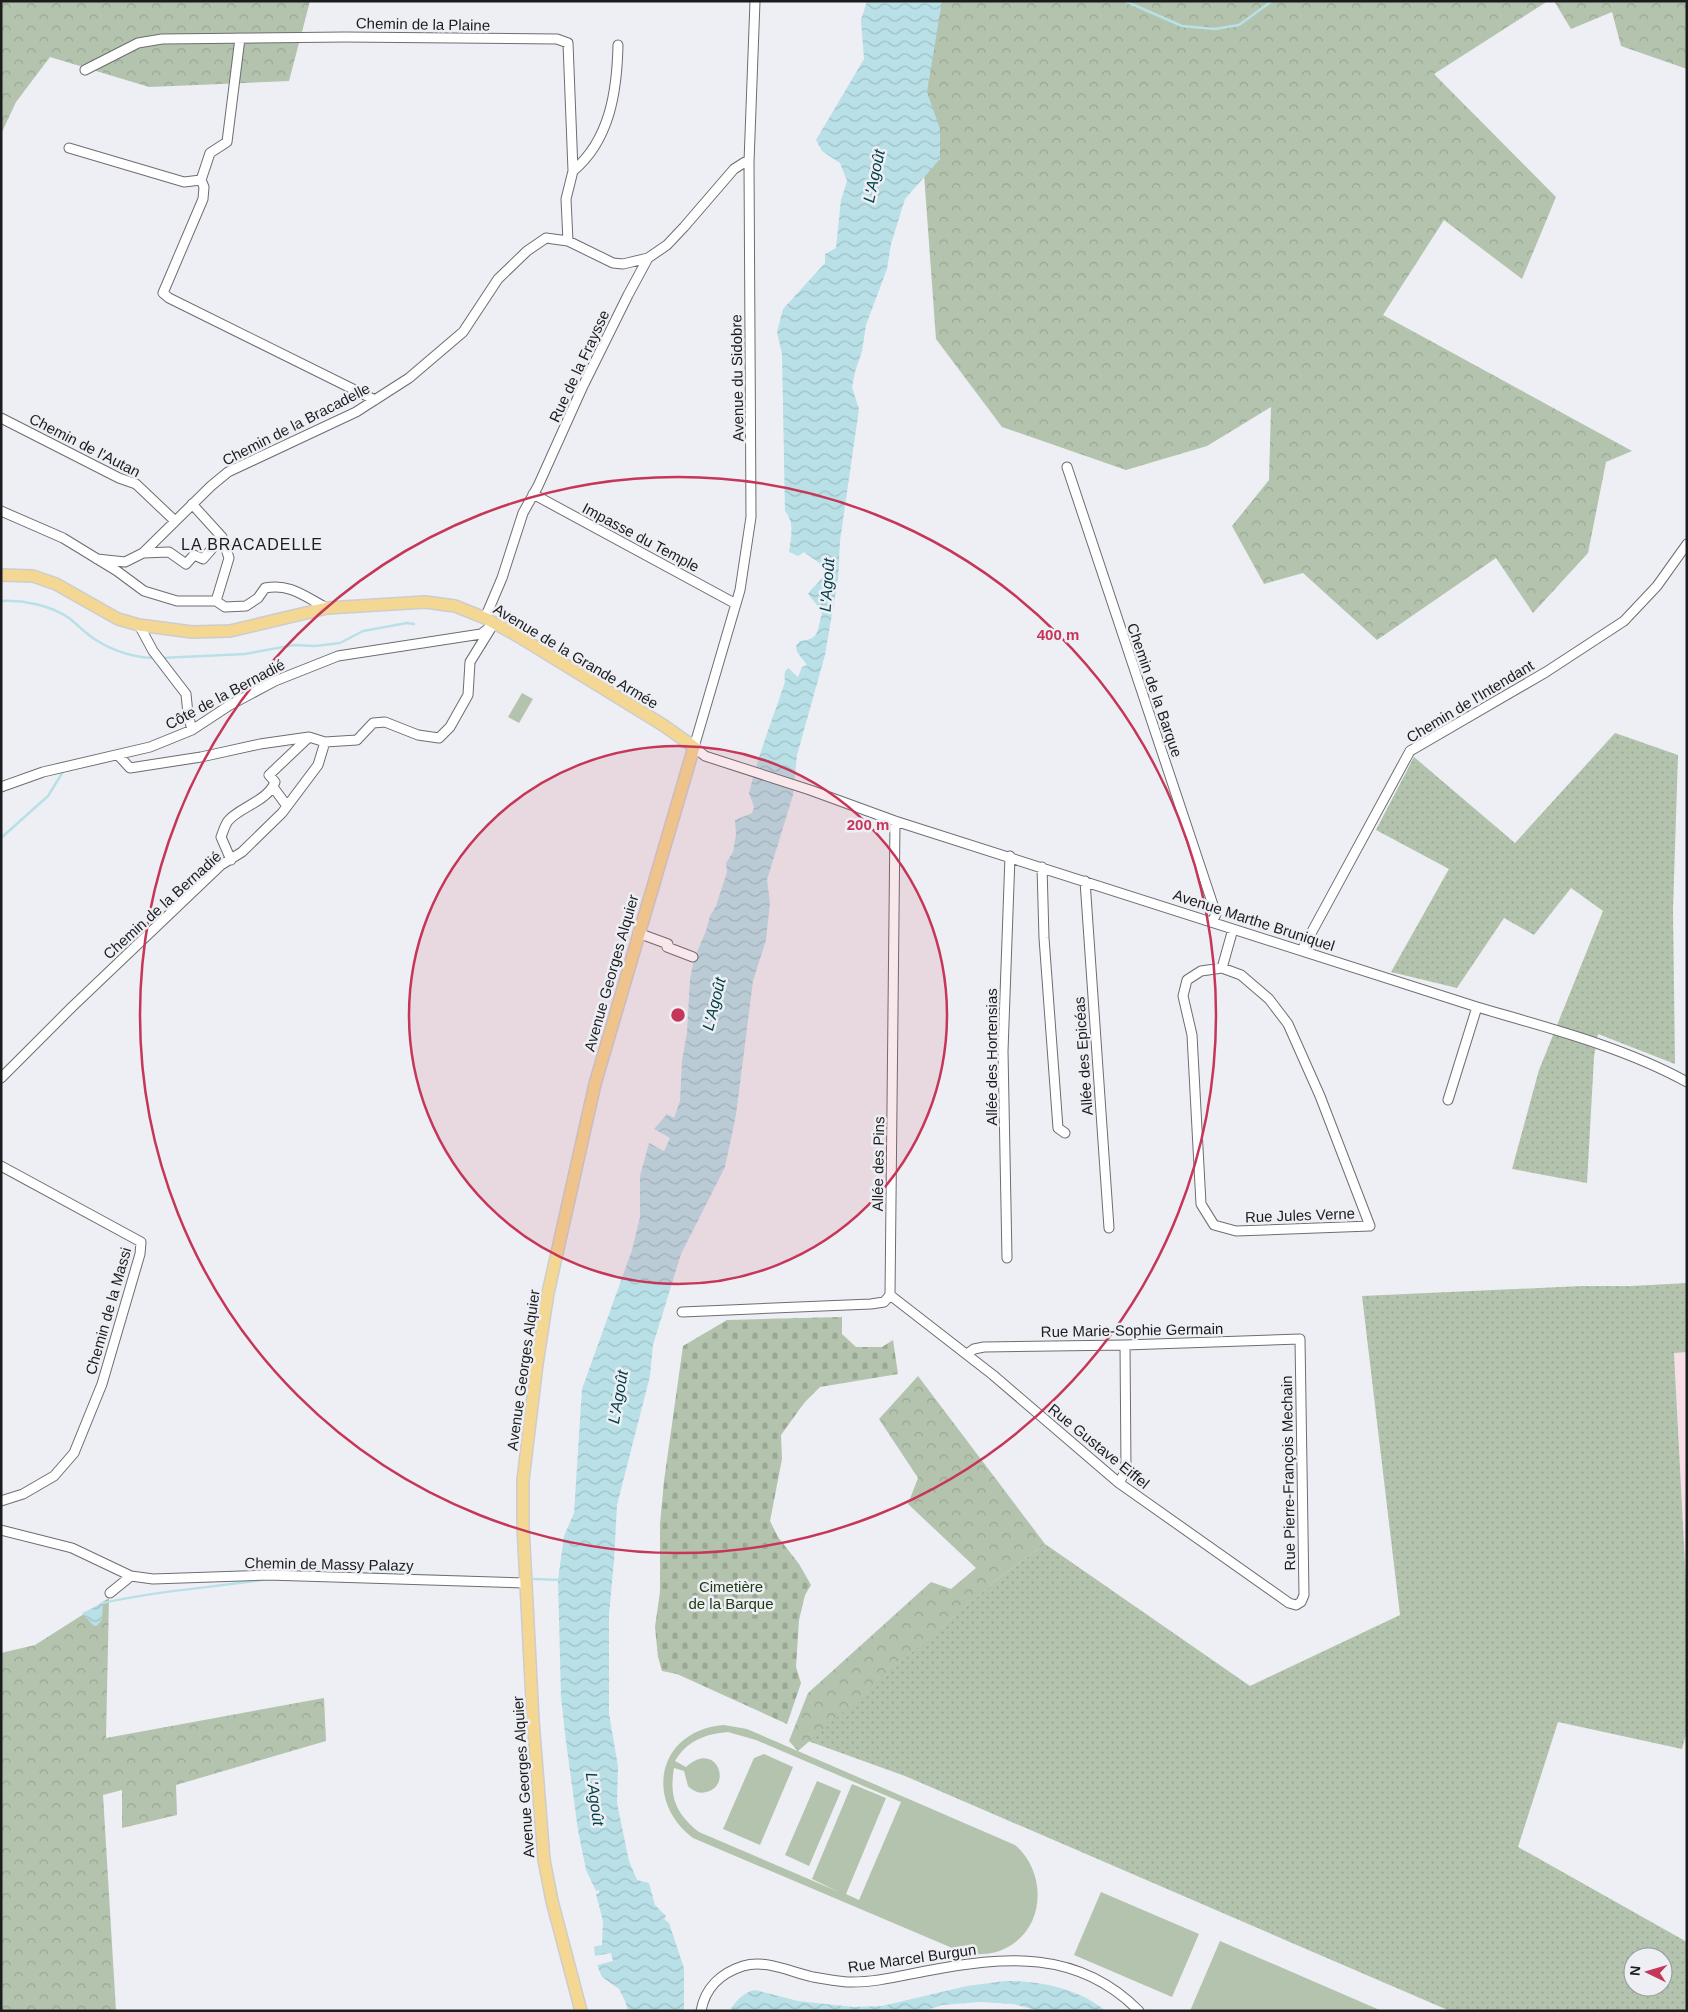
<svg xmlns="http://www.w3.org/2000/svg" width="1688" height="2012" font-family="Arial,sans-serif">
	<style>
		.education { fill: #f7dee7 }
		.grass { fill: url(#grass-dots); fill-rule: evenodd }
		.forest { fill: url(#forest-crowns) }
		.cemetery { fill: url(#cemetery-stones) }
		.park { fill: #b3c3ad; fill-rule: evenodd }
		.water { fill: url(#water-waves) }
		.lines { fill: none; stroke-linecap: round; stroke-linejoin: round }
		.stream { stroke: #b9e0e7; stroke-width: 2.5 }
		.minor-casing { stroke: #6c6e71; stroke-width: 11 }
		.major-casing { stroke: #cdcdcd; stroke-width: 14 }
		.minor { stroke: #fff; stroke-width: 9 }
		.major { stroke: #f4d793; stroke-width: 11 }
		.ring { fill: none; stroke: #c63658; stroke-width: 2.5 }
		.labels { text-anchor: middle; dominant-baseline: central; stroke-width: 5; stroke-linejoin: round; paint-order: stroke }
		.street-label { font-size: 15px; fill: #1b1c1d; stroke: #edeff4 }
		.park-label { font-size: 15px; fill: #1c3811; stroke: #edeff4 }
		.water-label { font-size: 16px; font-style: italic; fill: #04414a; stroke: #edeff4 }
		.neighbourhood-label { font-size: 16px; letter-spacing: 1px; fill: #1b1c1d; stroke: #edeff4 }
		.centre { fill: #c63658; stroke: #edeff4; stroke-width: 2.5 }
		.ring-label { font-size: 15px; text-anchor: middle; font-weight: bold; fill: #c63658; stroke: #edeff4; stroke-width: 5; stroke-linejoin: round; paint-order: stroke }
	</style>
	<defs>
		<pattern id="grass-dots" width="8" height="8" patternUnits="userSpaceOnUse" patternTransform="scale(1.25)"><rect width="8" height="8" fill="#b3c3ad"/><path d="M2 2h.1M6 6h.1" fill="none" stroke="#99a794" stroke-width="1.8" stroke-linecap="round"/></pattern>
		<pattern id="forest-crowns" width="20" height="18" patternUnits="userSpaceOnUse" patternTransform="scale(1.25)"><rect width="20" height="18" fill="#b3c3ad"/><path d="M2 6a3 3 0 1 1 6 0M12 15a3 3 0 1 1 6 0" fill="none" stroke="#99a794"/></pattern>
		<pattern id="cemetery-stones" width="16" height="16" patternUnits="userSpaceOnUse" patternTransform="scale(1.25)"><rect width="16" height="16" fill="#b3c3ad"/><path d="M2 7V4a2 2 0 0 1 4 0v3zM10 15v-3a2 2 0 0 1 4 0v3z" fill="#99a794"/></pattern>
		<pattern id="water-waves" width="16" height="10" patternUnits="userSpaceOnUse" patternTransform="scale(1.25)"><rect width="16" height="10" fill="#b9e0e7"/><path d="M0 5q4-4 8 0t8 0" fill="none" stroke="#9ec0c6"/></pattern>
	</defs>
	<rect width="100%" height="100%" fill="#edeff4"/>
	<!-- education -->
	<path class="education" d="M1687,1352V1602L1674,1353Z"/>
	<!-- grass -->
	<path class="grass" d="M1615,733L1678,755L1673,910L1675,1064L1598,1034L1594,1057L1587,1183L1512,1169L1539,1070L1603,911L1571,888L1534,935L1504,918L1457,988L1391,972L1449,869L1376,830L1414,757L1515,843Z
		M1687,1283V1352L1674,1353L1687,1602V1730L1682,1749L1558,1722L1518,1847L1687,1942V2011H1450L905,1776L808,1741L1000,1577L1045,1544L1250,1686L1400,1615L1362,1296L1582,1286H1631ZM1633,1957H1663V1987H1633Z"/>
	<!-- forest -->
	<path class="forest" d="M1,1H310L289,81L149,87L50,57L16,102L1,134Z
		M941,1H1548L1434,74L1556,197L1522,279L1444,220L1383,315L1632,451L1606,462L1588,553L1533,613L1496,558L1377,640L1303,573L1264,584L1232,526L1269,480L1271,407L1207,446L1126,470L1002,427L936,339L920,119Z
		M1554,1H1687V69L1621,46L1612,12L1571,29Z
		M918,1376L1045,1544L1000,1577L798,1751L789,1741L808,1693L931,1582L951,1589L976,1568L908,1504L918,1478L879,1419Z
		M109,1598L106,1738L324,1698L326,1741L176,1785L177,1815L122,1828V1790L103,1795L116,2011H1V1653L35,1645Z"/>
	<!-- cemetery -->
	<path class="cemetery" d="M842,1317V1334L856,1347H882L893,1340L898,1374L820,1387L804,1403L781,1435L782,1459L770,1521L778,1537L799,1564L811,1585L805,1595L799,1620L796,1667L801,1683L787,1724L677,1674L662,1671L658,1657L655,1627L660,1592V1524L664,1481L683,1346L727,1320Z"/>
	<!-- park -->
	<path class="park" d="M522,693L533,699L519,723L508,717Z
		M724,1725L747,1729L1015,1845C1047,1872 1046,1928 1006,1948C993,1955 978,1955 964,1953L693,1838C643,1800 658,1730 724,1725ZM728,1732L756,1740L901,1802L859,1900L846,1894L886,1798L852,1784L812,1879L839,1892L699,1832C676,1814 669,1797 674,1768L684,1771L688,1786C693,1791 699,1794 706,1792C733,1787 717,1739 686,1767L675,1761C687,1741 705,1734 728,1732Z
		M764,1754L793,1767L760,1845L723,1829L754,1758Z
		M817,1781L841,1791L809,1866L785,1855Z
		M1101,1892L1199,1934L1172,1997L1074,1955Z
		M1220,1941L1382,2011H1190Z"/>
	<!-- water -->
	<path class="water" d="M867,1H942L927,92L940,129V159L905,199L891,244L887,269L866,325L862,351L855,372L852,387L859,409L840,541L838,579L825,655L797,755L793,795L767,880L770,903L766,940L753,981L736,1115L725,1167L681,1254L653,1345L650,1376L617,1505L614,1561L609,1615V1714L618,1766L617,1803L629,1861L637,1880L649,1883L655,1905L666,1916L664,1919L669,1923L684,1968V2011H628L625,2001L619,1989L602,1977L597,1965L613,1961L611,1953L595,1956L594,1947L602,1945L603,1921L596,1894L599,1893V1890L596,1891L586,1870L578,1830L565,1734L561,1697L558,1580L564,1536L574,1513L582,1389L632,1250L640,1217V1176L649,1143L664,1151L670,1138L654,1129L667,1114L674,1118L680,1101L682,1061L687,1032L690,979L694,959L706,931L710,916L716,906L727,872L726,863L733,852L736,835L735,820L752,813L754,807L749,793C758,756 772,720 784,685C787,678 781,675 788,668L798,677L802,667L807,665L797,652L796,646L800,641C821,639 816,631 822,614L821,610L808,594C813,586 821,582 825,573L822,565L804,552L798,556L789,552C791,537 795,523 785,511L782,354L777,332L783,309L825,263V254L836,248L841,200L847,181L840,163L822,151L816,140L864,59L861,20Z
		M103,1603L102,1619L98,1625L94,1626L82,1613Z
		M1005,1981C1040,1981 1078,1988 1106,2011H1040L1013,2004L980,2002L942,2005L924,2011H730C735,2001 744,1992 755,1990L798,2001L853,2007L882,2006L967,1986Z"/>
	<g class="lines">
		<!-- stream -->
		<path class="stream" d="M1125,1L1182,26L1215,29L1239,25L1272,1
			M1,601C23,600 50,605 69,618C78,625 86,634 96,640C113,651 135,658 155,658
			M161,658L245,654L294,645L315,646L340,643L363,631L407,623L414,624
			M1,838L48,796L64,770
			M310,1571L468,1577
			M534,1579L560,1580
			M103,1603C158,1590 213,1588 268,1579"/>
		<!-- minor casing -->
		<g class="minor-casing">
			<path id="minor" d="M755,1L749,162L751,517L740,590L694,747L705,756L810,790L895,821L1477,1007C1545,1027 1624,1047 1687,1082
				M85,70L138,43L162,39L345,37L557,39L568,43L573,171L566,199L568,241
				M69,148L184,182L201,180
				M573,171C610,140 617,91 618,45
				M201,180L204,187L203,199L163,293L169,298L375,400
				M201,180L210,153L227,142L240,38
				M1,418L119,478L136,484L175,521
				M1067,467L1216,914L1212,922
				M533,494L736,604
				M192,504L222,537L229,558L216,601
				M1,511L63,538L117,571L144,591L177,601H216L225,607L246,606L258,598L265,588C291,583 305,597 327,608
				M143,553L169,552L186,564L194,555L203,559L222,537
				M97,559L125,562L143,553L211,486L228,472L356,412L409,378L463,332L498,279L527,251L546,238L568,241L613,263L623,264L648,258
				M485,618L502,578L523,513L538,486L583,386L628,295L648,258L667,245L684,227L734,169L745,162H749
				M139,625L153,651L186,694L188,714L192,730
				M118,755L130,768L201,757L260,744L309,737L325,742L357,740L373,723L385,722L418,735L439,738L450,727L468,695L470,662L491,628
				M1,787L43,772L150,747L192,730L230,705L275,681L338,656L481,634L494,624
				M273,787L287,806
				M231,860L221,837C223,832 225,825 228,821C238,808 268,801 275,782L269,775L308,738
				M1042,867L1044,938L1058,1128L1065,1133
				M1085,881L1109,1228
				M638,933L668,944L667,947L693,957
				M1302,950L1410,751L1546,672L1624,621L1657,586L1687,544
				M1222,968L1241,975L1269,999L1288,1024L1320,1096L1370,1226L1236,1231L1214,1225L1201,1204L1192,1035L1183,996L1187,980L1201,971Z
				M1222,968L1233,929
				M1,1078L72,1007L221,865L242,852L282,813L318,765L325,742
				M1448,1100L1477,1007
				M1,1166L141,1242L140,1254L102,1384L74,1453L54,1476L23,1494L1,1501
				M1007,1258L1003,1051L1010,856
				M890,1295L993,1375L1119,1483L1289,1603L1296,1605L1301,1602L1304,1595L1300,1339L1125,1345L984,1347L974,1349L967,1354
				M682,1312L871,1304L884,1302L890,1295L895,821
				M1119,1483L1126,1470L1125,1345
				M1,1530L72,1548L131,1576L153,1579L268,1575L526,1583
				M110,1593L131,1576
				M701,2011C705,1988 721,1973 743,1966C766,1959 790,1972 813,1977C824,1979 835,1981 847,1982C873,1983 900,1976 926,1971C1004,1956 1078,1949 1139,2011"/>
		</g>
		<!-- major casing -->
		<g class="major-casing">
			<path id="major" d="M1,575L33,576L56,584L118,619L139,625L192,632L230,631L327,608L425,602L455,606L485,618L518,636L663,725L694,747L595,1084L548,1293L537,1364L523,1480V1526L533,1720L544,1860L552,1901L581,2011"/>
		</g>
		<!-- minor -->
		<use href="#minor" class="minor"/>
		<!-- major -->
		<use href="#major" class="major"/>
	</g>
	<!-- distance rings -->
	<circle cx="678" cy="1015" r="269" fill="#c63658" fill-opacity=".12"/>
	<g class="ring">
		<circle cx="678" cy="1015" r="269"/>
		<circle cx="678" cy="1015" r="538"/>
	</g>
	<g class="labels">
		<!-- street labels -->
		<g class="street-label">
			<text transform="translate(423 24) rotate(1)">Chemin de la Plaine</text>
			<text transform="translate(579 366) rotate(-65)">Rue de la Fraysse</text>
			<text transform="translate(737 378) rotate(-91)">Avenue du Sidobre</text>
			<text transform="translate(296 424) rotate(-27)">Chemin de la Bracadelle</text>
			<text transform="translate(85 445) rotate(27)">Chemin de l'Autan</text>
			<text transform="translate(641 537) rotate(28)">Impasse du Temple</text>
			<text transform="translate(576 656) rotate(31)">Avenue de la Grande Armée</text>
			<text transform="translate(1155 690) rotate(71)">Chemin de la Barque</text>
			<text transform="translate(225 694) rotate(-28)">Côte de la Bernadié</text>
			<text transform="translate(1470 701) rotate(-31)">Chemin de l'Intendant</text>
			<text transform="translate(162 905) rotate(-42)">Chemin de la Bernadié</text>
			<text transform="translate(1254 920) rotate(18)">Avenue Marthe Bruniquel</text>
			<text transform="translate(611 973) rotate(-74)">Avenue Georges Alquier</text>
			<text transform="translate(1083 1056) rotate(-94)">Allée des Epicéas</text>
			<text transform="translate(991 1057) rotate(-90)">Allée des Hortensias</text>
			<text transform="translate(878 1164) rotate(-89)">Allée des Pins</text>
			<text transform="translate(1300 1215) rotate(-2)">Rue Jules Verne</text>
			<text transform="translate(108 1311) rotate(-74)">Chemin de la Massi</text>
			<text transform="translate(1132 1330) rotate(-1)">Rue Marie-Sophie Germain</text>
			<text transform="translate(523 1370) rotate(-82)">Avenue Georges Alquier</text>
			<text transform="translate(1099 1446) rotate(39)">Rue Gustave Eiffel</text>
			<text transform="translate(1288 1473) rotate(-91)">Rue Pierre-François Mechain</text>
			<text transform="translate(329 1564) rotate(1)">Chemin de Massy Palazy</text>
			<text transform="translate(523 1777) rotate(-94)">Avenue Georges Alquier</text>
			<text transform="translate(912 1958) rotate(-8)">Rue Marcel Burgun</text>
		</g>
		<!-- park labels -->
		<g class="park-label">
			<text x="731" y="1586">Cimetière<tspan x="731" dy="17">de la Barque</tspan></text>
		</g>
		<!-- water labels -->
		<g class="water-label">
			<text transform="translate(874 176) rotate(-78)">L'Agoût</text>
			<text transform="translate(827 585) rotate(-86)">L'Agoût</text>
			<text transform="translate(714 1004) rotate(-76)">L'Agoût</text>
			<text transform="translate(618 1397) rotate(-80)">L'Agoût</text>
			<text transform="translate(595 1799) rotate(82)">L'Agoût</text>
		</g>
		<!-- neighbourhood labels -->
		<g class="neighbourhood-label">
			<text x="252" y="544">LA BRACADELLE</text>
		</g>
	</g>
	<circle cx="678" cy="1015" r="8" class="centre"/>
	<g class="ring-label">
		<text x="1058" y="640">400 m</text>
		<text x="868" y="830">200 m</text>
	</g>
	<!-- border -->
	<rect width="1688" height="2012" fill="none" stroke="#1b1c1d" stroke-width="5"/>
	<!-- north arrow -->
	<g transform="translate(1648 1972) rotate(275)"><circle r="24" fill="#edeff4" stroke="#999b9e"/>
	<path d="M0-4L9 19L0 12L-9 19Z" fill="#c63658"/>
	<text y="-8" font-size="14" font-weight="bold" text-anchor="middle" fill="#1b1c1d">N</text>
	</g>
</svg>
